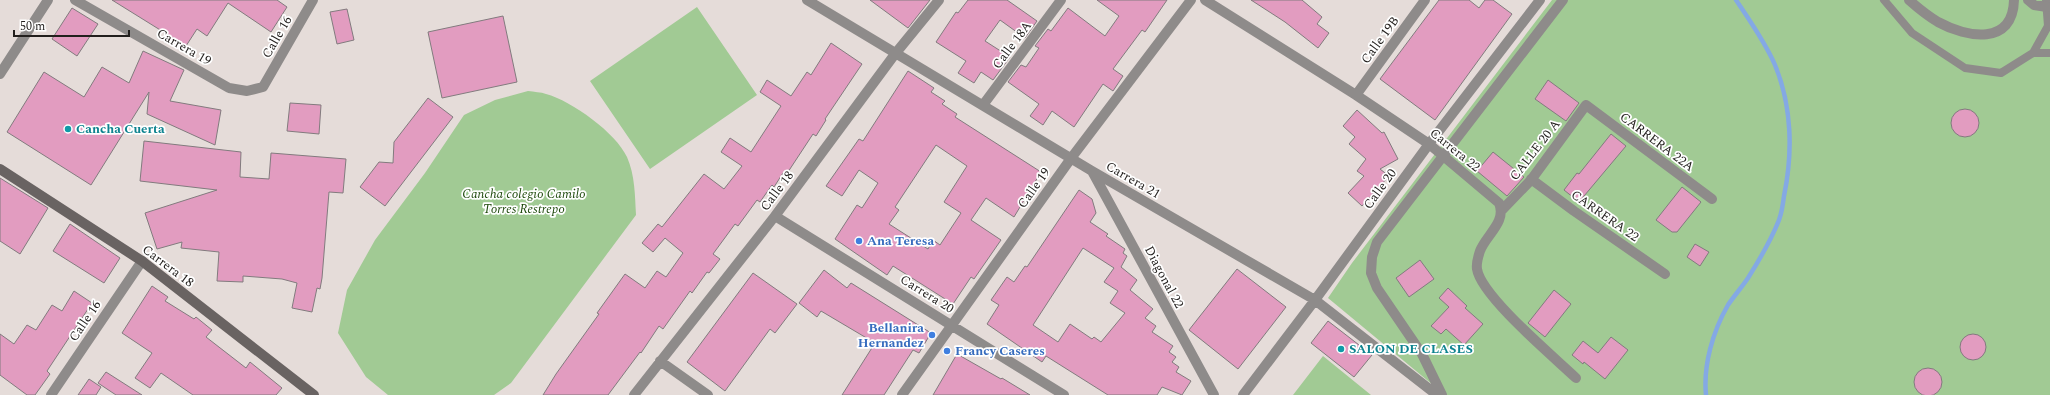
<svg xmlns="http://www.w3.org/2000/svg" width="2050" height="395" font-family="Spectral,serif">
	<style>
		.green { fill: #a1ca94 }
		.lines { fill: none; stroke-linecap: round; stroke-linejoin: round }
		.stream { stroke: #84a9e4; stroke-width: 4.5 }
		.building { fill: #e29cc0; stroke: #827b7e; fill-rule: evenodd }
		.lane { stroke: #8e8b8a; stroke-width: 8 }
		.street { stroke: #8e8b8a; stroke-width: 10 }
		.secondary { stroke: #696362; stroke-width: 10 }
		.culture-dot { fill: #0f9aa8; stroke: #fff; stroke-width: 1.5 }
		.shop-dot { fill: #3f7fe0; stroke: #fff; stroke-width: 1.5 }
		.labels { text-anchor: middle; dominant-baseline: central; stroke-width: 3.5; stroke-linejoin: round; paint-order: stroke }
		.street-label { font-size: 13px; fill: #221f1d; stroke: #fff }
		.culture-label { font-size: 13px; font-weight: bold; fill: #0d838f; stroke: #fff; text-anchor: start }
		.park-label { font-size: 13px; font-style: italic; fill: #1f4a0d; stroke: #fff }
		.shop-label { font-size: 13px; font-weight: bold; fill: #366cbe; stroke: #fff; text-anchor: start }
	</style>
	<rect width="100%" height="100%" fill="#e5dcd9"/>
	<!-- green -->
	<path class="green" d="M1552,0H2050V395H1445L1328,298L1352,263Z
		M697,7L757,95L650,169L590,81Z
		M528,91C534,92 541,92 546,94C572,101 616,133 627,157C635,175 635,196 636,215L511,383L494,395H388L366,377L338,333L347,290L375,240L425,173L464,115L495,100Z
		M1323,356L1371,395H1293Z"/>
	<g class="lines">
		<!-- stream -->
		<path class="stream" d="M1706,395C1703,365 1713,331 1728,305C1734,296 1742,287 1748,278C1760,259 1771,240 1779,220C1782,212 1783,204 1784,196C1793,153 1792,106 1775,65C1765,42 1750,21 1736,0"/>
	</g>
	<!-- building -->
	<path class="building" d="M112,0H277L287,7L271,32L228,3L207,36L197,29L186,46Z
		M870,0H930L908,28Z
		M968,0H1007L1037,21L1025,38L1000,20L985,41L1010,57L993,80L981,72L974,83L958,73L966,61L936,42L956,12L958,13Z
		M1097,0H1167L1145,32L1142,30L1113,69L1123,76L1113,91L1103,84L1074,127L1052,111L1043,125L1030,116L1039,104L1008,82L1021,65L1026,67L1039,48L1035,46L1048,29L1051,31L1068,8L1105,36L1119,16Z
		M1251,0H1302L1322,17L1317,24L1329,33L1318,48L1285,22Z
		M1439,0H1469L1479,8L1485,0H1493L1512,14L1435,120L1380,79Z
		M72,8L98,24L77,56L52,39Z
		M347,9L354,40L337,44L330,12Z
		M503,16L517,82L442,98L428,32Z
		M831,43L862,64L825,119L826,120L816,136L813,134L786,175L783,173L774,187L772,185L760,202L757,200L738,226L735,224L713,254L720,259L709,273L707,272L692,293L690,291L663,329L659,326L641,353L640,352L608,395H543L556,374L599,314L597,313L625,274L645,288L657,271L666,277L683,253L665,238L653,252L642,243L658,224L662,227L704,174L724,189L742,166L721,152L730,138L751,152L781,106L760,92L767,80L791,96L807,72L811,75Z
		M143,51L184,70L170,101L221,110L215,145L147,114L149,92L91,185L7,132L44,72L84,97L102,67L129,83Z
		M908,71L934,88L931,92L945,101L942,104L957,114L955,117L1041,172L1014,217L986,198L971,220L1001,240L974,279L971,277L953,304L893,266L887,275L835,239L857,205L862,208L878,183L859,170L842,196L826,186L859,139L863,141ZM936,145L967,166L944,202L961,213L940,245L933,240L928,249L889,224L899,210L895,207Z
		M1548,80L1579,103L1566,121L1535,99Z
		M428,98L453,117L385,206L360,187L379,162L393,163L394,142Z
		M290,103L321,105L319,134L287,131Z
		M1951 123a14 14 0 1 1 28 0a14 14 0 1 1-28 0Z
		M1357,110L1382,133L1384,132L1398,159L1380,169L1389,176L1362,206L1348,193L1364,176L1357,171L1366,159L1349,144L1355,137L1343,126Z
		M1611,134L1626,146L1579,202L1564,190L1577,173L1579,174Z
		M144,141L241,152L240,177L269,179L271,153L346,159L343,193L329,192L322,278L320,289L317,288L312,312L292,308L297,283L282,279L243,276V282L217,281L219,252L181,248L182,242L157,249L145,213L217,190L140,181Z
		M1493,152L1524,177L1507,196L1477,171Z
		M0,178L48,208L20,254L0,241Z
		M1682,187L1701,202L1677,232H1672L1656,220Z
		M1079,190L1092,199L1096,213L1090,222L1108,234L1106,236L1125,249L1123,253L1127,256L1121,267L1137,280L1130,290L1153,309L1145,318L1156,326L1152,332L1173,346L1169,352L1176,357L1172,362L1179,367L1176,372L1191,381L1182,395L1162,387L1157,395H1108L1046,356L1042,362L987,324L999,305L991,300L1007,277L1014,282L1025,266L1027,267ZM1083,248L1114,268L1104,282L1118,291L1110,303L1125,313L1101,342L1094,337L1092,339L1070,324L1058,342L1033,325Z
		M70,224L120,258L104,283L53,251Z
		M1695,244L1709,252L1700,266L1687,257Z
		M1420,260L1434,279L1409,297L1396,278Z
		M1237,269L1286,307L1238,369L1189,330Z
		M824,270L847,288L851,283L931,333L919,353L913,350L884,395H842L875,343L821,311L817,317L799,303Z
		M753,273L797,304L775,333L770,329L725,391L687,362Z
		M152,286L168,297L165,301L194,319L196,317L212,330L206,337L246,368L250,362L282,388L276,395H193L161,373L150,388L135,378L152,353L122,333Z
		M1448,288L1467,306L1465,308L1483,324L1464,345L1446,329L1441,334L1431,326L1449,307L1439,298Z
		M1554,290L1571,304L1545,337L1528,323Z
		M74,291L92,303L47,371L50,374L35,395H27L0,375V334L14,344L27,325L36,330L52,305L62,311Z
		M1328,321L1372,355L1354,377L1311,343Z
		M1960 347a13 13 0 1 1 26 0a13 13 0 1 1-26 0Z
		M1611,337L1628,350L1605,379L1584,362L1583,364L1572,355L1583,341L1598,353Z
		M957,354L1001,379L1002,378L1030,395H933Z
		M1914 382a14 14 0 1 1 28 0a14 14 0 1 1-28 0Z
		M106,372L142,395H116L98,383Z
		M89,379L101,387L96,395H78Z"/>
	<g class="lines">
		<!-- lane -->
		<path class="lane" d="M1884,0L1912,33L1965,68L2001,73L2033,53L2048,26L2046,0
			M2033,53H2050"/>
		<!-- street -->
		<path class="street" d="M75,0L229,88L247,91L263,87L313,0
			M807,0L1092,171L1315,300L1437,395
			M1205,0L1356,95L1429,144L1499,203C1507,222 1486,235 1480,251C1478,257 1476,263 1477,269C1481,296 1554,357 1576,378
			M1909,0C1918,8 1928,16 1938,22C1967,38 2013,46 2014,0
			M2028,0L2034,5L2047,7
			M0,74L48,0
			M1356,95L1425,0
			M983,105L1061,0
			M1092,171L1214,395
			M1531,179L1574,211L1665,274
			M1502,210L1531,180L1586,105L1712,199
			M775,216L1064,395
			M660,361L708,395
			M51,395L142,261
			M634,395L775,216L895,54L939,0
			M902,395L1072,157L1191,0
			M1243,395L1315,300L1429,144L1540,0
			M1442,395L1422,354L1377,288L1371,273L1372,257L1377,242L1563,0"/>
		<!-- secondary -->
		<path class="secondary" d="M0,169L142,261L314,395"/>
	</g>
	<!-- markers -->
	<g class="culture-dot">
		<circle cx="68" cy="129" r="4"/>
		<circle cx="1341" cy="349" r="4"/>
	</g>
	<g class="shop-dot">
		<circle cx="859" cy="241" r="4"/>
		<circle cx="932" cy="335" r="4"/>
		<circle cx="947" cy="351" r="4"/>
	</g>
	<g class="labels">
		<!-- street labels -->
		<g class="street-label">
			<text transform="translate(277 37) rotate(-60)">Calle 16</text>
			<text transform="translate(1380 40) rotate(-54)">Calle 19B</text>
			<text transform="translate(1012 45) rotate(-53)">Calle 18A</text>
			<text transform="translate(184 47) rotate(30)">Carrera 19</text>
			<text transform="translate(1657 142) rotate(37)">CARRERA 22A</text>
			<text transform="translate(1455 150) rotate(39)">Carrera 22</text>
			<text transform="translate(1535 150) rotate(-52)">CALLE 20 A</text>
			<text transform="translate(1133 180) rotate(30)">Carrera 21</text>
			<text transform="translate(1034 188) rotate(-55)">Calle 19</text>
			<text transform="translate(1380 189) rotate(-54)">Calle 20</text>
			<text transform="translate(777 191) rotate(-53)">Calle 18</text>
			<text transform="translate(1605 216) rotate(35)">CARRERA 22</text>
			<text transform="translate(168 266) rotate(37)">Carrera 18</text>
			<text transform="translate(1164 277) rotate(62)">Diagonal 22</text>
			<text transform="translate(927 294) rotate(32)">Carrera 20</text>
			<text transform="translate(85 321) rotate(-56)">Calle 16</text>
		</g>
		<!-- culture labels -->
		<g class="culture-label">
			<text x="76" y="129">Cancha Cuerta</text>
			<text x="1349" y="349">SALON DE CLASES</text>
		</g>
		<!-- park labels -->
		<g class="park-label">
			<text x="524" y="194">Cancha colegio Camilo<tspan x="524" dy="15">Torres Restrepo</tspan></text>
		</g>
		<!-- shop labels -->
		<g class="shop-label">
			<text x="867" y="241">Ana Teresa</text>
			<text x="924" y="328" text-anchor="end">Bellanira<tspan x="924" dy="15">Hernandez</tspan></text>
			<text x="955" y="351">Francy Caseres</text>
		</g>
	</g>
	<!-- scale -->
	<path d="M14 30v6h115v-6" fill="none" stroke="#221f1d" stroke-width="2"/>
	<text x="20" y="30" font-size="12" fill="#221f1d" stroke="#ffffff" stroke-width="3" paint-order="stroke">50 m</text>
</svg>
